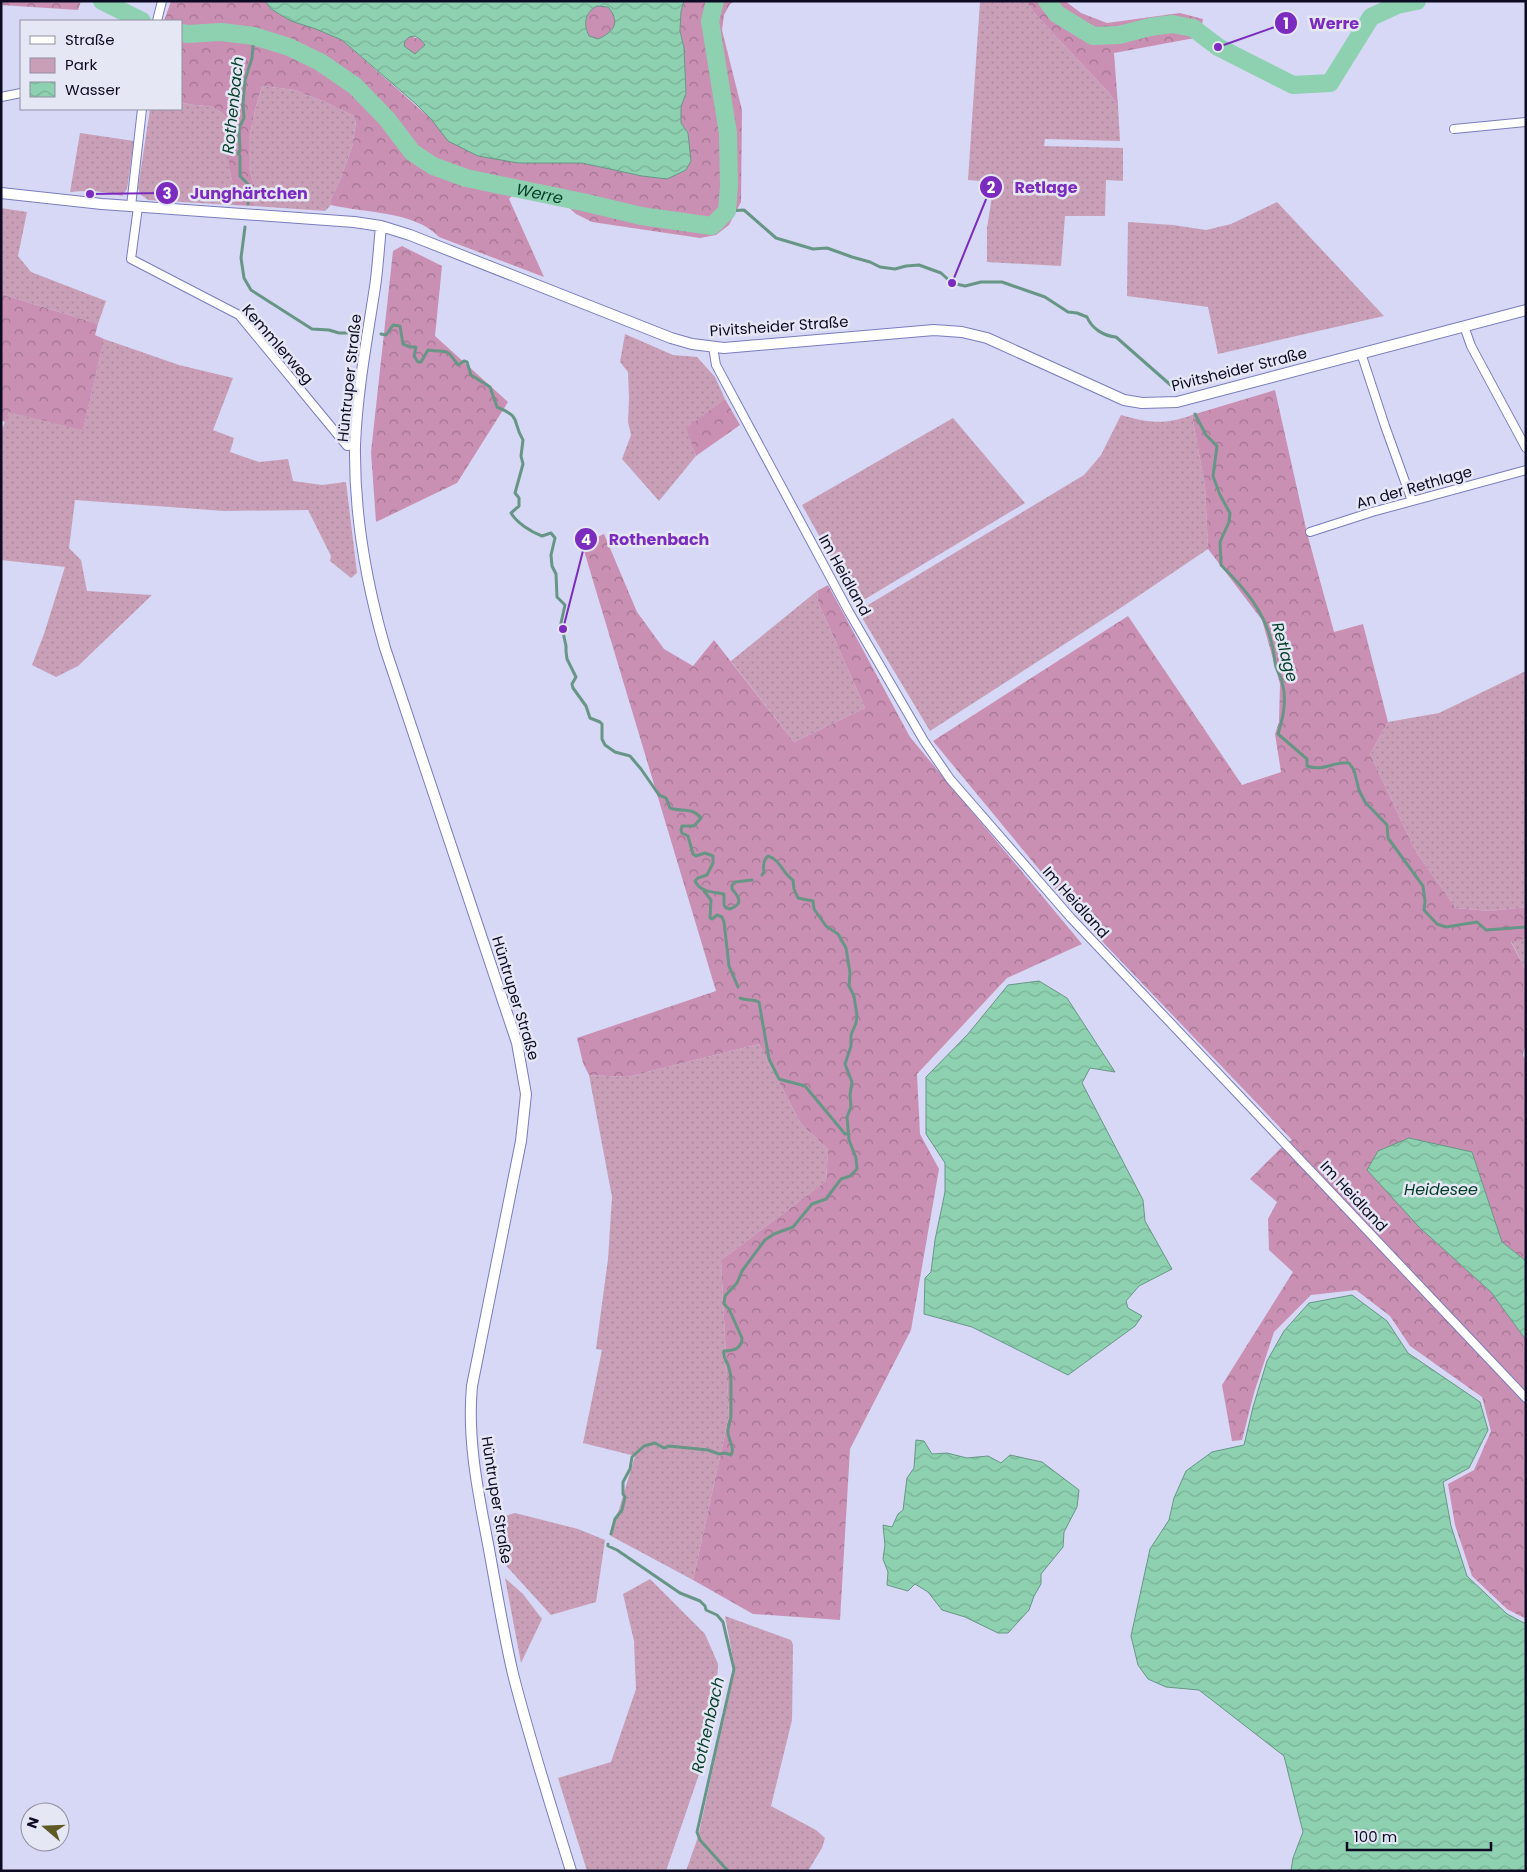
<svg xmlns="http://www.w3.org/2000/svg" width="1527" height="1872" font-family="Poppins,sans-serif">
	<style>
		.green { fill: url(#green-dots) }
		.forest { fill: url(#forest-crowns) }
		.water { fill: url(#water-waves); stroke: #679686; fill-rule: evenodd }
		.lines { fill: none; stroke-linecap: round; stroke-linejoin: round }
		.stream { stroke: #679686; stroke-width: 3 }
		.river { stroke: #8ed1b0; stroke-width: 18 }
		.street-casing { stroke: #7a7cbc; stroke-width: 10 }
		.secondary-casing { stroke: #7a7cbc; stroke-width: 12 }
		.street { stroke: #fff; stroke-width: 8 }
		.secondary { stroke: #fff; stroke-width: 10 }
		.labels { text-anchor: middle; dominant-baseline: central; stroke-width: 5; stroke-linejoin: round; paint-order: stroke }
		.street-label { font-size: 15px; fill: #0c0b23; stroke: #e6e7f5 }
		.water-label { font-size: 16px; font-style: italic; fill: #043e29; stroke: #e6e7f5 }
		.leader { fill: none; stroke: #7b2cbf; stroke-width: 2 }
		.callout-dot { fill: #7b2cbf; stroke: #e6e7f5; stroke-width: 2 }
		.mark-label { font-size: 15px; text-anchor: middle; font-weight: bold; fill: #fff }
		.callout-label { font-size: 16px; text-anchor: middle; font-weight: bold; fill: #7b2cbf; stroke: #e6e7f5; stroke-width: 5; stroke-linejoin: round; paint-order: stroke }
	</style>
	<defs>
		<pattern id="green-dots" width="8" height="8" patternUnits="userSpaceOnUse" patternTransform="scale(1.25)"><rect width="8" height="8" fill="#c99fb8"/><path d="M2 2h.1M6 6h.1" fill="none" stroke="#ab889e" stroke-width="1.8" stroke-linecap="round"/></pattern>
		<pattern id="forest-crowns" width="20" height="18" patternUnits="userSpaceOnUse" patternTransform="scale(1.25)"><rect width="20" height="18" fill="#ca90b3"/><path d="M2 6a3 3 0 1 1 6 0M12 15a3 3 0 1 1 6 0" fill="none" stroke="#a27491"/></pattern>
		<pattern id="water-waves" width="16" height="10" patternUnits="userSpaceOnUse" patternTransform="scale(1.25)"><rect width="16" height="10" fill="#8ed1b0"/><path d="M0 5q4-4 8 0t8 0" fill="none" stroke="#79b297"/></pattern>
	</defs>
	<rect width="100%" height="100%" fill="#d6d8f5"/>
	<!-- green -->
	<path class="green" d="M980,1H1026L1034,13L1110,94L1118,106L1120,141L1045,139L1044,146L1123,148V181L1106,180L1105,216H1065L1061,266L987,262V228L993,190L980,181L968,180Z
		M262,86L295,90L325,102L354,116L356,121L352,147L341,178L330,201L331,205L325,211L254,206L255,189L249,167V139L255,110Z
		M181,103L213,107L223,114L229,121V169L232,180L234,205L148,200L140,194L138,188L150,109H181Z
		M80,133L134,141L127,189L122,196C104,191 89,190 70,192Z
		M1277,202L1384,316L1218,354L1208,307L1127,296L1128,222L1173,225L1206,230L1231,224Z
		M1,208L27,212L18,256L31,272L106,301L98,324L1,294Z
		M625,334L673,355L697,357L715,377L725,399L687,428L696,456L659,501L622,459L631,435L628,422L629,398L628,372L620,362Z
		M104,339L179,365L233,378L213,430L234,438L230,452L259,462L288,459L293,481L322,485L346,482L357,573L351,578L330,561L331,556L308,510L224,511L75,500L69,548L81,560L87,591L152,595L78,666L56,677L32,665L44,634L65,567L1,560V427H3L9,411L83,429Z
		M1121,415C1148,423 1165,425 1192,415L1205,486L1208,549L1122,607L930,731L858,611L1084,475L1101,455Z
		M953,418L1025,503L857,604L802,505Z
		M817,591L818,602L865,708L794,742L731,661Z
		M1526,671V907L1490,911L1456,908L1416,852L1370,754L1388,722L1439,713Z
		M1526,939V971L1511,941Z
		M759,1044L801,1124L828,1149L826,1181L721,1260L729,1416L693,1580L611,1536L635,1456L583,1443L602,1350L596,1349L608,1259L612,1197L589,1075L627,1077Z
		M515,1513L578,1529L605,1540L596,1602L551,1615L501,1560L493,1524L497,1518Z
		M505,1578L523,1594L542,1619L521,1663Z
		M650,1579L705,1634L718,1664L716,1701L709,1745L666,1871H587L558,1778L611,1762L636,1689L634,1641L623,1594Z
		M725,1616L791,1640L793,1645L792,1720L771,1806L816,1830L825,1838L822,1848L808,1871H686L698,1837L735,1669Z"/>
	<!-- forest -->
	<path class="forest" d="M1,1H81L78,10L1,5Z
		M171,1H265L271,9L291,21L316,29L342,40L431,119L518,163H582L642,176L667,179L691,161L688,133L681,123V107L686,93L684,48L680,31L681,11L684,1H735L730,4L724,15L722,30L742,110L741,202L729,225L716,235L700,238L592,222L576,214L567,206L555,202L513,195L509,199L544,277L439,237C415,211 364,213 331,205L330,201L341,178L352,147L356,122L354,116L325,102L295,90L262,86L255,110L249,139V167L255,189L254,206L234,205L232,180L229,169V121L223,114L213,107L181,103V21H164Z
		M1026,1H1065L1081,13L1107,23L1180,13L1203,19L1200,37L1114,53L1118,106L1110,94L1034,13Z
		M597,6L608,7C621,22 614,32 598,39L589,36C583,24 585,12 597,6Z
		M409,36L420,39L425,45L415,54L404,46L405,41Z
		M402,246L442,266L435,336L508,402L457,483L376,522L371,452L393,251Z
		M1,294L98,324L95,335L104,339L83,430L9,412L5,422L1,420Z
		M1275,390L1307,533L1334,632L1363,624L1388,722L1370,754L1416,852L1456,908L1490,911L1526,907V939L1511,942L1526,971V1042L1523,1055L1526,1061V1261L1502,1242L1472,1152L1419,1227L1491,1292L1526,1340V1619L1507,1609L1472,1576L1455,1525L1448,1484L1474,1470L1491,1431L1482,1397L1410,1346L1390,1316L1356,1290L1311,1295L1274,1332L1254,1393L1242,1440L1232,1441L1222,1385L1293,1272L1269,1250L1268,1219L1277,1202L1250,1179L1280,1149L1292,1140L1076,914L933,741L1128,616L1242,785L1281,772L1275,734L1279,722L1280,684L1262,620L1208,549L1205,486L1192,415Z
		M725,399L740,425L696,456L686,428Z
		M604,534L637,612L664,649L693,666L714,640L794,742L865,708L818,602L817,591L828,585L910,737L1082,944L1007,978L917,1074L920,1134L939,1169L911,1330L850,1449L840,1620L753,1614L693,1580L729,1416L721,1260L826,1181L828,1149L801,1124L759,1044L627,1077L589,1075L583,1063L577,1038L716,991L582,544Z"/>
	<!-- water -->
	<path class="water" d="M265,1H684L681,11L680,31L684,48L686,93L681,107V123L688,133L691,161L686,170L667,179L642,176L582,163H518L478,156L448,141L431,119L416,104L342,40L316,29L291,21L271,9ZM597,6L608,7C621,22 614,32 598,39L589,36C583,24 585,12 597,6ZM415,36L420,39L425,45L415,54L404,46L405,41L409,37Z
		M1039,981L1067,998L1115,1072L1090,1068L1082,1083L1143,1200L1145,1221L1172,1269L1139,1286L1126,1301L1128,1308L1142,1316L1135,1326L1068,1375L972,1327L924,1314L925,1278L931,1272L935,1240L945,1192V1163L926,1134V1077L968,1034L1008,985Z
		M1409,1138L1472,1152L1502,1242L1526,1261V1340L1491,1292L1419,1227L1367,1170L1378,1151Z
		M1352,1295L1387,1321L1408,1353L1480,1402L1488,1430L1469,1468L1443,1482L1451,1526L1467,1576L1507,1614L1526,1624V1871H1291L1293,1858L1303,1832L1284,1756L1199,1690L1166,1687L1148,1679L1138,1665L1131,1636L1150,1549L1169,1520L1174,1498L1186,1471L1212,1452L1244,1445L1253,1407L1267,1361L1284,1331L1309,1303Z
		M916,1440L924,1441L932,1454L947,1453L967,1458L988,1456L1001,1463L1010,1455L1042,1462L1079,1490L1077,1507L1064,1532L1063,1547L1041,1574V1584L1034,1596L1029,1610L1008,1633H998L965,1617L942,1610L928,1592L915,1584L908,1591L887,1585L888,1572L883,1559L885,1545L883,1525L892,1527L898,1514L903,1510L907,1478L914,1468Z"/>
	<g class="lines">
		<!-- stream -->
		<path class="stream" d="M248,204V184L240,176V156L238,153L240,150L239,128L244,118L243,104L245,80L252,58L254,36
			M727,211L744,210L776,238L813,249L827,248L852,257L870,262L880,267L895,269L906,266L919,265L941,273L952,283L965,286L981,282H1002L1045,297L1068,312L1077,313L1087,317C1092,329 1104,336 1116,337L1174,388
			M245,227L241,258L244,278L251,290L312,329L329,330L339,333H358
			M381,334L386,335L393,325L400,326L403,344L410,347H416L414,356L418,362H421L428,350C450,353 445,347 458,365L464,361L467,362L471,375L490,387L497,407C523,418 511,420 523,440L521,456L523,464L515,493L519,498V506L511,513C517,523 531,532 542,536L551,533L555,538L551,555L552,566L556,574L557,597L565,605L561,623L566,646V651L567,659L576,677L572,684L573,688L586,706L590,718L600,722L602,724V739L605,745L615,752L630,756L641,769L659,795L666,798L670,808C681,812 693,807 701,818L694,826H682L681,830L682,833L688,836L693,854L696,856L705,853L713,856V863L707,875L698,878L695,881C701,893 714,892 724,894V905L726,908L730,909C744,904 739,897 732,889V885L735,882L752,880
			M1195,414L1206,435L1217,446L1213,476L1220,495L1230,513L1229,522L1220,542L1221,565C1243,587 1264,610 1271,641C1274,649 1274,659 1276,667C1278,672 1281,677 1282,682C1287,698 1283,719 1278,734L1307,759V766C1324,772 1334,761 1349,763L1354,770L1359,790L1365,802L1387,825L1388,838L1423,886L1425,901L1424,910L1437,924L1446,927L1477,922L1486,930L1526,927
			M704,891L711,900L710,918L712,919L717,915L722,917L724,922L729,966L738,987
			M740,998C747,1001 754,999 759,1002L769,1059L779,1079L805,1086L845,1134H849
			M611,1534L615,1519L622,1510L625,1497L623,1494V1482L630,1469L632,1457L644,1446L655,1443L664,1448L669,1446L708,1450L719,1454L725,1453L731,1455C735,1447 729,1442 728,1433C727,1427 731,1421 731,1415C731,1403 731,1391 731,1380C731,1377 729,1368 728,1365C726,1359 723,1359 724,1351C733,1351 742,1349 742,1338L729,1309L724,1304L725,1296L737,1283L742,1271L765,1240L774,1234L793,1227L812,1204L826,1199L841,1179L850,1176L857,1169L856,1158L849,1140L847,1117L851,1107L850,1095L852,1082L845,1064L851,1046V1035L856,1023L857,1016L854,996L849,986L850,973L846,948L838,934L826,926L814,909L813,901L798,898L794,889L793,880C783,874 780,859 768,856C763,860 763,866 764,872L762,875
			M608,1544V1546L617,1550L680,1593L700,1601L705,1606L706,1610L717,1615L723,1622L734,1669L697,1832L700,1840L728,1871"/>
		<!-- river -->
		<g class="river">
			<path d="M102,1L142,21"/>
			<path d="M1047,1L1057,14L1093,36L1119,35L1150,27L1172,24L1193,28L1218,47L1293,85L1330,83L1371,17L1397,5L1417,1"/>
			<path id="s1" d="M181,33L188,34L221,32L254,36L289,47L320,62L355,86L387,119L412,152L433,166L466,178L587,203L641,216L712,226L727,211L729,186L728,133L710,21L715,1"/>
		</g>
		<!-- street casing -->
		<g class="street-casing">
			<path id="street" d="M157,21L162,1
				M1,97L21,93
				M1454,129L1526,122
				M131,206L142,109
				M138,207L131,259L239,315L347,446L355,445
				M1464,326L1471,346L1526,448
				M713,347L716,365L849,612L924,741L950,779L1071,918L1526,1398
				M1361,353L1385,426L1412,501
				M1310,532L1372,512L1526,470"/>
		</g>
		<!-- secondary casing -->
		<g class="secondary-casing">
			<path id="secondary" d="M1,193L102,204L354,222L381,226L410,235L671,338L692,344L724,348L934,330L962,332L987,338L1124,400L1142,403L1177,402L1526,310
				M381,226C379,246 378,266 375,287C367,339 357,392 355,445C354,514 366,582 385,648L517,1043L526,1094L521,1141L472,1386C467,1439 478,1492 488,1544C496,1587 503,1631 513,1674C530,1741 551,1806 571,1871"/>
		</g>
		<!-- street -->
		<use href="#street" class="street"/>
		<!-- secondary -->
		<use href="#secondary" class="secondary"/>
	</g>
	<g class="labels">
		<!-- street labels -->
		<g class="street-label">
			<text transform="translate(779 326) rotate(-4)">Pivitsheider Straße</text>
			<text transform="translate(278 344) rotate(49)">Kemmlerweg</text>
			<text transform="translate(1239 369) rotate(-14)">Pivitsheider Straße</text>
			<text transform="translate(349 378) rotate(-84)">Hüntruper Straße</text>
			<text transform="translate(1414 487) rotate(-16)">An der Rethlage</text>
			<text transform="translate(845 575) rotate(61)">Im Heidland</text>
			<text transform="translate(1076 902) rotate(48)">Im Heidland</text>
			<text transform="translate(516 998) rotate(73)">Hüntruper Straße</text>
			<text transform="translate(1354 1196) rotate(47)">Im Heidland</text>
			<text transform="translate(497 1500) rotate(81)">Hüntruper Straße</text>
		</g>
		<!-- water labels -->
		<g class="water-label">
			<text transform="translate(233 105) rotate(-84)">Rothenbach</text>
			<text stroke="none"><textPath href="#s1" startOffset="410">Werre</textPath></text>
			<text transform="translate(1285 652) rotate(75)">Retlage</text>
			<text x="1441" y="1189">Heidesee</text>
			<text transform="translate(708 1725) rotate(-77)">Rothenbach</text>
		</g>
	</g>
	<!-- callouts -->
	<path class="leader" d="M1218 47L1286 23M952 283L991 187M90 194L167 193M563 629L586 539"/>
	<g class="callout-dot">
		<circle cx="1218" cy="47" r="5"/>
		<circle cx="952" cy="283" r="5"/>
		<circle cx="90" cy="194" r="5"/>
		<circle cx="563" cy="629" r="5"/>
		<circle cx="1286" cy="23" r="12"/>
		<circle cx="991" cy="187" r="12"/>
		<circle cx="167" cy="193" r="12"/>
		<circle cx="586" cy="539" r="12"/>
	</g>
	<g class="mark-label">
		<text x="1286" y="29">1</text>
		<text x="991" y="193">2</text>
		<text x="167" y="199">3</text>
		<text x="586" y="545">4</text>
	</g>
	<g class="callout-label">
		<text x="1334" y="29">Werre</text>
		<text x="1046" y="193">Retlage</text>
		<text x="249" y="199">Junghärtchen</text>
		<text x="659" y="545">Rothenbach</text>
	</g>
	<!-- border -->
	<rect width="1527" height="1872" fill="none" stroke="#0c0b23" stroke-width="5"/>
	<!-- legend -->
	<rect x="20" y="20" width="162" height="90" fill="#e6e7f5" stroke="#8f8fa1"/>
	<rect x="30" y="36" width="25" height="8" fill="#ffffff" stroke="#8f8fa1"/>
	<text x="65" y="45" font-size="15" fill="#0c0b23">Straße</text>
	<rect x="30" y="58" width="25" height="15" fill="#c99fb8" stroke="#8f8fa1"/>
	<text x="65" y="70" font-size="15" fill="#0c0b23">Park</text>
	<rect x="30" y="82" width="25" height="15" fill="url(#water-waves)" stroke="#8f8fa1"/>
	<text x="65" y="95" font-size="15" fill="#0c0b23">Wasser</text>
	<!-- north arrow -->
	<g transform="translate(45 1827) rotate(289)"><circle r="24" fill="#e6e7f5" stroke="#8f8fa1"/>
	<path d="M0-4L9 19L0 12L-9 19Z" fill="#5f5925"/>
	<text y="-8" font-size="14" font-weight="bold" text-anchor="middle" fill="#0c0b23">N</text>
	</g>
	<!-- scale -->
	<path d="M1347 1842v8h144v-8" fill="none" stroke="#0c0b23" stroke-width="2.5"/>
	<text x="1354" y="1842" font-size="15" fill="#0c0b23" stroke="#e6e7f5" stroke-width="4" paint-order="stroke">100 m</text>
</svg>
